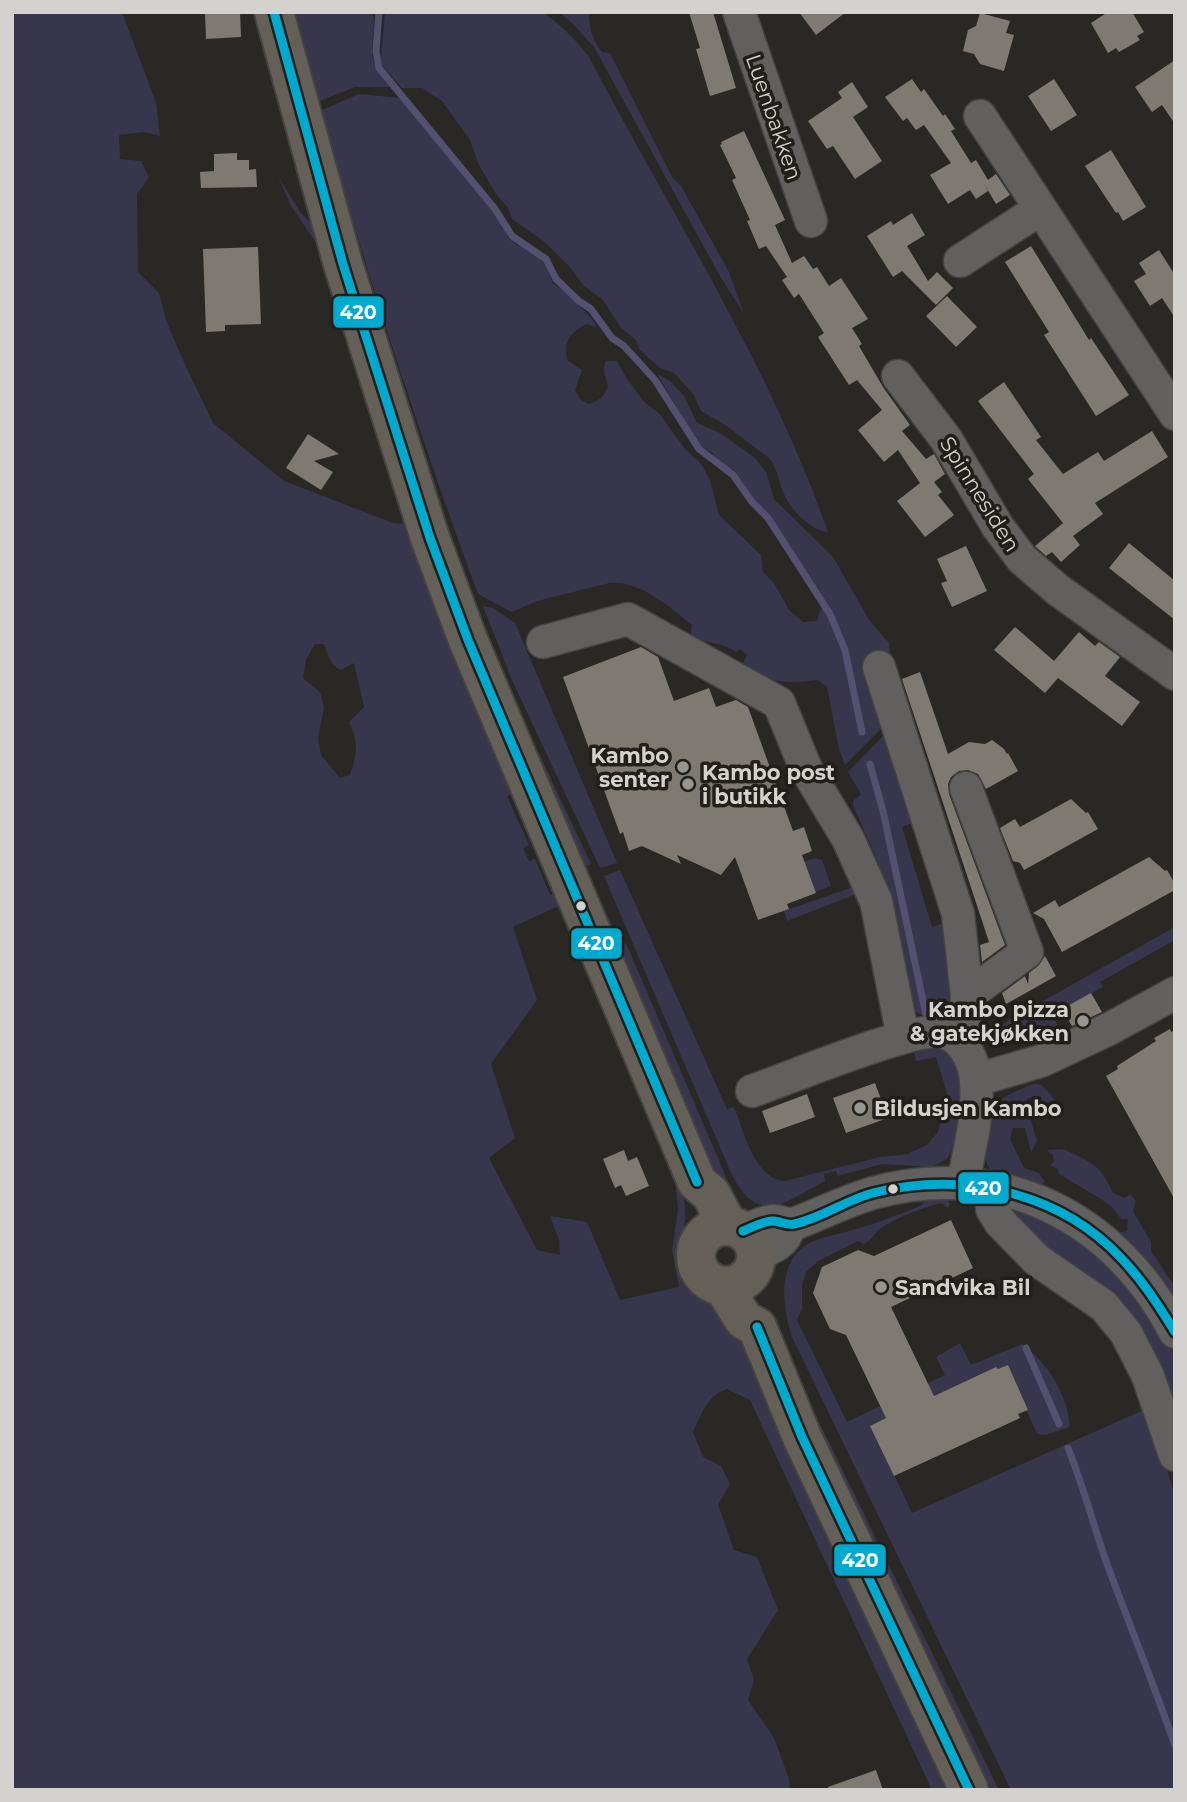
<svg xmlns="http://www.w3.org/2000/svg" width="1187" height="1802" font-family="Montserrat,sans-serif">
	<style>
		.green { fill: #38364c; fill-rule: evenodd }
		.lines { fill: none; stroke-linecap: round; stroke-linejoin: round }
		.stream { stroke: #53516f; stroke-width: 7 }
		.building { fill: #7e7a72 }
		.minor-casing { stroke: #454341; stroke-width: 35 }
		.major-casing { stroke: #454341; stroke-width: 42 }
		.minor { stroke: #61605e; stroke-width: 32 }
		.major { stroke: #646057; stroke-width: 38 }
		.bus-1-casing { stroke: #221f1a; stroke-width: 14 }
		.bus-1 { stroke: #00a9ce; stroke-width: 9 }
		.poi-dot { fill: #989693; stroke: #221f1a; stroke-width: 2.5 }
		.bus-dot { fill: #d3d2ce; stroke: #221f1a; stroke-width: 2.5 }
		.labels { text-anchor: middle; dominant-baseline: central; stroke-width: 7; stroke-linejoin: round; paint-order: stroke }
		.street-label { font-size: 21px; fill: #d3d2ce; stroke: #221f1a }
		.poi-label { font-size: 21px; font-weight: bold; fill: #d3d2ce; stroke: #221f1a; text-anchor: start }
		.line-badge { stroke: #221f1a; stroke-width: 2.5 }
		.badge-label { font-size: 19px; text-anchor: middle; font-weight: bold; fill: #fff }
	</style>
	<rect width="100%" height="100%" fill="#2a2825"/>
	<!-- green -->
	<path class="green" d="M12,12H66L69,14L70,12H122L156,103L160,136L143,132L119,135L120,159L141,161L149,177L137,194L138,272L159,293L166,320L181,356L213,423L284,481L393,523L406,524L319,247L291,206L278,176L300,212L321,234L517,792L507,796L529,845L523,848L529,861L535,859L549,892L551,895L560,891L565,903L513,927L537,1000L491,1064L515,1138L489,1158L537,1250L560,1255L559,1240L550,1216L587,1222L620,1300L679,1287L672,1250L678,1209L676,1188L663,1129C672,1155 682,1181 685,1209C686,1233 675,1256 686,1279C693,1295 710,1302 722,1313C727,1317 731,1324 735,1330L955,1790H932L750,1400L727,1389C706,1396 702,1414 693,1432L703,1457L721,1466L730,1484L718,1505L734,1550L757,1557L778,1610L747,1659L754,1680L748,1700L774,1738L789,1779L790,1790H12ZM315,644H324C328,655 330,665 341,670L354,663L364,707L349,722C359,743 357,753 350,775L340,778L321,755L318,737L324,709L321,693L303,678L306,660Z
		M290,12H373C377,48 361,56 391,87H355L317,102Z
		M385,12H543C561,25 575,39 589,57C671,214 769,364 828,532C811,531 790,509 784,494C778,482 778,468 769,458L724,424L701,411L694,395L674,373L660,368L640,350L636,340L621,328L603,300L584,286L568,265L546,243L512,219L508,208L496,194L479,165L470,140L442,101L422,88H402L383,67L381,59Z
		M559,12H589C589,28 592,40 602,52L610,53L672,177L681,186L729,272L744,314L720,276L594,47L572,23Z
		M359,94L400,98L499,217L508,238L517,245L534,251L544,259L553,284L566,292L592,319L597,327L586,324C570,333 562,342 568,361L582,370L575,390L580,399L588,404C598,402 605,396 608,386C606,375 601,372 606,361H617L627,379L645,403L659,413L685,449L701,464L710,480L719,515L761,555L763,572L774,583L789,610L803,622L817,621L820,611L828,604L770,516L756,503L732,469H727L711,452L700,446L657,374L670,381L684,396L697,423L720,433L755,458L766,472L774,499L833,557L869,620L889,643L890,657L862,664L883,727L845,765L839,749L827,687L818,680C784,684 772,683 741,667L747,655L741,649L736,652C722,642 710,644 694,638L691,633L692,625C670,607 639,580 609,583L537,601L512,612L478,594C419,435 368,275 320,111Z
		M483,606L493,608L515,623L617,863L600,868L512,680Z
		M495,660L591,864L579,870L512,713Z
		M885,734L915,822L902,827L932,927L945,923C949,937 956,996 949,1008C946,1013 942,1015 935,1016C924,1017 918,1014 910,1007L878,862L853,805V801L861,794L848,772Z
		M815,858L822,860L831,886L815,892L804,862Z
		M620,870L727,1109L734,1107C744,1131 754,1179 785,1181L881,1157L907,1154L927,1145L938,1132L948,1096L936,1057L916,1061L914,1051L925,1045L943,1048L956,1059L965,1083L959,1135L947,1159L931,1167L882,1164L838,1176L836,1171L824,1174L825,1181C785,1202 759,1227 732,1175L604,876Z
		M859,885L867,910L861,912L854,895L787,921L784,911Z
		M1175,927V940L1100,982L1103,987L1052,1015L1065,1039L1001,1041L993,1036V1031L1007,1021Z
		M626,943L723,1170L733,1200L702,1153L612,950Z
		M1035,1084L1042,1085L1057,1102L1054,1106H1046L1034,1096L1027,1099L1028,1110L1037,1141L1031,1152L1025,1128H1013L1010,1139L1024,1168L1039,1173L1045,1182L1040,1186L1042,1189C1029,1185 1000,1179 991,1170C977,1157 988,1111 1001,1100C1011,1092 1023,1088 1035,1084Z
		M1063,1149C1091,1162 1100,1164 1113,1193L1125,1198L1130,1194L1136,1201L1133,1211L1151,1242V1251L1175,1287V1310L1117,1236L1118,1233L1127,1231L1128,1219H1121L1113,1208L1101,1199L1059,1174L1058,1169L1050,1165L1054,1162L1053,1155L1047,1150Z
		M925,1199H948L950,1205L948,1208L941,1203C921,1208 898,1217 881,1228C874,1233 872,1240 864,1244L858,1241L818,1261L806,1272L802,1285V1309L797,1320L847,1422L945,1375L936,1357L960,1343L971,1365L1022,1344C1048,1363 1068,1395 1070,1427L1045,1435L1037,1434L1007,1365L998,1369L996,1367L871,1425L912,1513L1148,1408L1175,1496V1790H1011L792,1337C782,1305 775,1258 814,1241C827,1235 842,1234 856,1229C878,1223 900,1214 922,1205Z
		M1019,1210L1037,1214L1103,1256L1156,1321L1175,1355V1430L1062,1266L1012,1214Z
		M818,1425L821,1426L999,1790H984L817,1428Z"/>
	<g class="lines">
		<!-- stream -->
		<path class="stream" d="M379,12L376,51L379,68L495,209L512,236L546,259L556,279L579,301L591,309L612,338L624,346L655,380L699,449L733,475L752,502L768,518L830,614L845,650L862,732
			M870,764L883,811L926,1015
			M1026,1348L1059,1424
			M1068,1448C1086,1492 1096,1537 1113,1580C1134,1636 1156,1690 1175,1746"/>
	</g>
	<!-- building -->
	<path class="building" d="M205,12H240L241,37L206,39Z
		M689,12H713L736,88L710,96L696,49L700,48Z
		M799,12H846L816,35Z
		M1108,12H1132L1144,32L1137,36L1140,40L1119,52L1116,48L1108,53L1091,23Z
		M980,13L1010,21L1006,33L1014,35L1004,71L980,64L974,54L963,51L968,30L976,26Z
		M1175,60V124L1162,105L1152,112L1135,87Z
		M912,79L921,92L924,89L943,116L945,114L955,129L951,131L971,163L976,160L988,180L996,174L1010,195L996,204L983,182L988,191L976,199L970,190L948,204L930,175L951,163L924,125L916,130L907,118L903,121L885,97Z
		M1054,79L1077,115L1051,131L1028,96Z
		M852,82L868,107L853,117L882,161L855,179L833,146L827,149L808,121L842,98L838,92Z
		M744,131L785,220L775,225L792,263L804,256L813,269L817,267L829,286L841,278L868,319L852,328L862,344L859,346L883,387L910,425L902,431L926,459L934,454L945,474L934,482L942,492L938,495L954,515L925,537L897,501L920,483L898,450L884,462L858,430L882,410L857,380L849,385L818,337L824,333L799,294L794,298L782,280L787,277L766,246L759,249L747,221L750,220L732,180L736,178L720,145L722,144L721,142Z
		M1111,150L1146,207L1123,221L1118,212L1116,213L1085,166Z
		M237,153V160H249V170L256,169L257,187L201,188L200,172L214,171V154Z
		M912,213L925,235L907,246L928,281L937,272L953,288L936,305L902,271L893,277L867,236L891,221L893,225Z
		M1031,246L1089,340L1091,338L1129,395L1096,416L1044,335L1049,332L1005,262Z
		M258,247L261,324L225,325V331L206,332L203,249Z
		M1159,250L1175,275V318L1162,298L1150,306L1134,281L1146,274L1139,263Z
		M947,296L977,327L956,347L926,316Z
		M1004,382L1041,437L1036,440L1063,474L1098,452L1104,461L1152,431L1168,457L1095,503L1103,514L1073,536L1080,545L1061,562L1052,552L1046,556L1035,546L1063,523L1028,479L1034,474L978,401Z
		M308,434L339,454L314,461L333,472L321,490L286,468Z
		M1129,543L1175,581V620L1109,568Z
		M966,546L987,591L952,607L941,583L947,581L937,559Z
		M1015,627L1054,661L1079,632L1095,646L1099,642L1120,657L1105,676L1140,702L1122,726L1058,678L1045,693L994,650Z
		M641,647L658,657L674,701L709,688L716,707L736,700L748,707L793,831L804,827L812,851L802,855L816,893L787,904L789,909L758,920L735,857L721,875L677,855L681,864L642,846L629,851L623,832L620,834L563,677Z
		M920,672L948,754L969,742L985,744L992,740L1004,749L1007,754L1008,753L1018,771L986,789L978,774L968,770L959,771L951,777L948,784L949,794L1005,945L982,962L980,945L989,942L902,679Z
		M1071,799L1086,813L1088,812L1098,829L1024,870L1020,863L1013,861L1000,828L1015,819L1020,827Z
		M1149,857L1165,871L1167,870L1175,884V890L1062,952L1044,919L1033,913L1055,900L1059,907Z
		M1045,956L1056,976L1006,1004L1002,993L1025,976L1028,984L1029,973L1038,966Z
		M1091,993L1102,1012L1072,1026L1062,1009Z
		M1170,1029L1171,1032L1175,1030V1200L1106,1076L1118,1069L1117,1066L1156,1041L1154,1038Z
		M875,1083L888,1118L846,1133L833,1098Z
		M807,1094L815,1117L770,1133L762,1111Z
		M624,1150L628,1161L637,1157L649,1186L626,1196L621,1185L615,1188L603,1159Z
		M951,1220L973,1268L891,1307L934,1396L996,1367L998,1369L1008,1365L1028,1410L1018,1414L1020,1418L894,1476L870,1426L886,1418L846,1335L830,1329L813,1293L822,1267L858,1250L874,1256Z
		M876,1770L883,1790H829L828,1787Z"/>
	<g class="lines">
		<!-- minor casing -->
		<g class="minor-casing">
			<path id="minor" d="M739,12L811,221
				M980,116L1175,414
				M960,261L1040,209
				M898,376L946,439L998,527L1022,559L1058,590L1175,674
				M543,642L628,619L779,703L806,769L848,839L876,901L903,1037
				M879,667L958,914L967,996L962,1043
				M966,788L1027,952L967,996
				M976,1080L1041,1061L1109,1029L1175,993
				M752,1091C787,1079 913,1026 942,1032C963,1036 975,1062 976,1082C979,1115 969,1151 963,1183
				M992,1189V1209L1000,1222L1037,1260L1104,1306L1126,1333L1148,1376L1175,1455
				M743,1231C752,1228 764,1221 773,1221C781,1220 786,1226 794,1224C820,1214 846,1201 873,1193C1000,1158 1116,1217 1175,1332
				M756,1254C773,1248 785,1244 790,1225"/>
		</g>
		<!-- major casing -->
		<g class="major-casing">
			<path id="major" d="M274,12L343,264L430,538L468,640L697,1182L711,1194L728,1226
				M696 1256a30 30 0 1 1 60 0a30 30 0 1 1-60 0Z
				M723,1286L744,1320L757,1327L802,1437L969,1790"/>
		</g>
		<!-- minor -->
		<use href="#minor" class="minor"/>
		<!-- major -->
		<use href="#major" class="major"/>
		<!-- bus-1 casing -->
		<g class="bus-1-casing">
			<path id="bus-1" d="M274,12L343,264L430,538L468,640L697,1182
				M743,1231C753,1227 763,1221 773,1221C780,1221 787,1226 794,1224C820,1219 846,1200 873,1193C961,1171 1059,1191 1122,1259C1143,1281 1159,1306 1175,1332
				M757,1327L802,1437L969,1790"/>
		</g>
		<!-- bus-1 -->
		<use href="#bus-1" class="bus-1"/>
	</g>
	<!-- markers -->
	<g class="poi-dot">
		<circle cx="683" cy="767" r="7"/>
		<circle cx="688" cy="784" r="7"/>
		<circle cx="1083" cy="1021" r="7"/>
		<circle cx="860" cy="1108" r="7"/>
		<circle cx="881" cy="1287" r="7"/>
	</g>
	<g class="bus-dot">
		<circle cx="581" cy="906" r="6"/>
		<circle cx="893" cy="1189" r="6"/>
	</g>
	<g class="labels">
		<!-- street labels -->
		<g class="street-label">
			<text transform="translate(774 117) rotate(71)">Luenbakken</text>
			<text transform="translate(980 494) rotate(58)">Spinnesiden</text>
		</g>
		<!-- poi labels -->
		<g class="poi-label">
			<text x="669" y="755" text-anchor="end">Kambo<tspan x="669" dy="24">senter</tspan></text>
			<text x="702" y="772">Kambo post<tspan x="702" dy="24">i butikk</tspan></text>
			<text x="1069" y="1009" text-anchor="end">Kambo pizza<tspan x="1069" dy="24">&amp; gatekjøkken</tspan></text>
			<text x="874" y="1108">Bildusjen Kambo</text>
			<text x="895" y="1287">Sandvika Bil</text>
		</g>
	</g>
	<g class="line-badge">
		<rect x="332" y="295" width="53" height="34" rx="7" fill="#00a9ce"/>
		<rect x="570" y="927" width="53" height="33" rx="7" fill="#00a9ce"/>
		<rect x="957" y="1171" width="53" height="34" rx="7" fill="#00a9ce"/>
		<rect x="833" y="1543" width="54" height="34" rx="7" fill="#00a9ce"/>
	</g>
	<g class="badge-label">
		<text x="358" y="319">420</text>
		<text x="596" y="950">420</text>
		<text x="983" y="1195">420</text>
		<text x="860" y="1567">420</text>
	</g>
	<!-- border -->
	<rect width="1187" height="1802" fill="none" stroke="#d3d2ce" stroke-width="28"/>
</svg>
